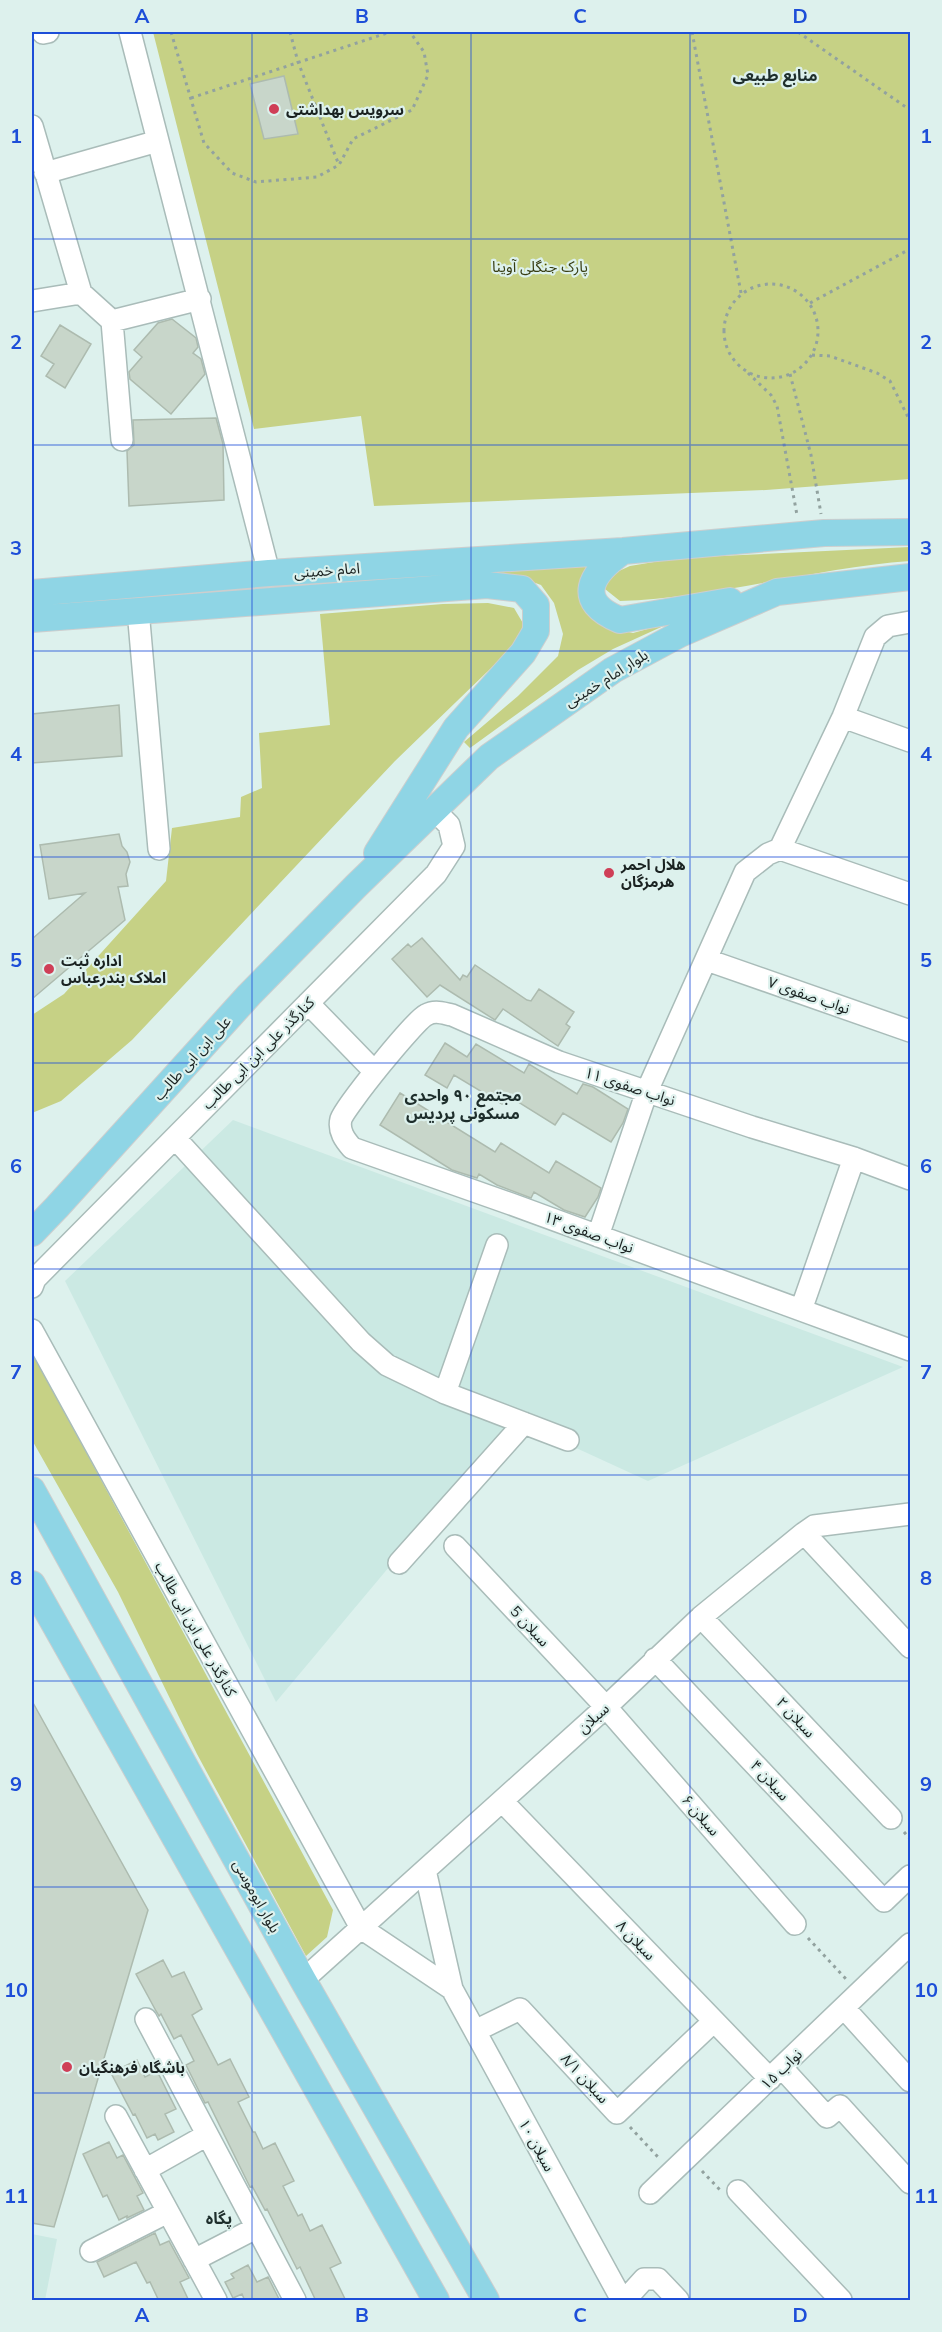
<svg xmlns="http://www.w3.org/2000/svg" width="942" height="2332" font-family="Mulish,'Noto Sans Arabic',sans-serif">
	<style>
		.built { fill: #cbe9e3 }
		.green { fill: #c6d185 }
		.building { fill: #c8d6ca; stroke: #adbbaf; stroke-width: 1.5 }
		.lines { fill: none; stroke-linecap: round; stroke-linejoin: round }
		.minor-casing { stroke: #a9bcb9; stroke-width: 24 }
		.major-casing { stroke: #cdcece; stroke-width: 28 }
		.path { stroke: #92a29f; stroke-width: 3; stroke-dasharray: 3 4.5; stroke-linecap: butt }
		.minor { stroke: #fff; stroke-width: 21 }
		.major { stroke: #8fd5e5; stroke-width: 26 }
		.grid { fill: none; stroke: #1d4ed8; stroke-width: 1.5; stroke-opacity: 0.55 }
		.poi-dot { fill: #cf3f57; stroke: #ddf1ed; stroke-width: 2 }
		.labels { text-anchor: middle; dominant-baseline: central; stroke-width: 4.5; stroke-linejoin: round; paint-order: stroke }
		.poi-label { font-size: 15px; font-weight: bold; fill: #1a2221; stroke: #ddf1ed; text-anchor: start }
		.park-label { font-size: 15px; fill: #373d12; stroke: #ddf1ed }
		.street-label { font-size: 15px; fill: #1a2221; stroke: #ddf1ed }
		.neighbourhood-label { font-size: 16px; font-weight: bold; fill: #1e2e2c; stroke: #ddf1ed }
		.neatline { fill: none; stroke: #1d4ed8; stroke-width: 2 }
		.grid-label { font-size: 20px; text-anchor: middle; font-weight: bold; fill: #1d4ed8 }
	</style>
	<rect width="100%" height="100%" fill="#ddf1ed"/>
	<!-- built -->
	<path class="built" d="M233,1120L903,1367L648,1481L513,1419L276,1702L65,1281Z
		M32,2234L57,2239L45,2300H32Z"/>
	<!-- green -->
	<path class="green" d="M153,32H910V479L766,490L374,506L361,416L254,429Z
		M910,547V561C813,568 718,598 620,601L605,589L610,575L630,566L678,558Z
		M592,564L581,577V598L615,629L633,633L670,623L613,649L578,670L470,748L464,742L518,696L558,656L563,634L554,603L541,585L522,578L474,573Z
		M488,603L514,608L524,625L515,645L395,761L132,1040L61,1101L32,1113V1015L64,994L166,881L172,828L240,817L241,797L262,788L259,733L330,725L320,614L443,604Z
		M32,1352L333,1910L327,1937L306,1956L197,1754L118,1592L32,1440Z"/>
	<!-- building -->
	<path class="building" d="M284,76L298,134L264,139L250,84Z
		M172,319L196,338L198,347L193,353L201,359L205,374L171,414L130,379L129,372L142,357L134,350L158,323Z
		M60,325L91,344L65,388L46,376L54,364L41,356Z
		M216,418L223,444L224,500L129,506L127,451L134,445L133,420Z
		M119,705L122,756L32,763V714Z
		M119,834L122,846L127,852L130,862L126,874L128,886L118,887L125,920L32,999V939L85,893L49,899L40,845Z
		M422,938L460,980L463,975L467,977L475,965L527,1000L531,1001L539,989L574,1012L566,1024L570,1027L558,1046L503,1009L495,1020L440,985L427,997L392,959L408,944L411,947Z
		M445,1043L467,1057L476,1044L524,1073L529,1064L577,1094L583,1084L593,1087L628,1109L623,1123L611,1142L563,1113L555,1125L507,1095L502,1104L454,1075L447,1088L425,1075Z
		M400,1093L495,1152L501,1143L549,1173L556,1161L601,1188L598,1197L585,1217L564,1210L534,1192L531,1198L497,1185L479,1174L477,1178L452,1170L380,1125Z
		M32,1701L148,1910L54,2227L32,2223Z
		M163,1960L172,1977L184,1972L202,2009L192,2015L218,2065L230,2059L249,2097L238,2102L253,2132H255L263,2149L275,2143L294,2181L283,2186L298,2216L302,2214L310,2231L322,2225L341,2263L330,2268L346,2301H316L300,2267L297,2269L267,2209L265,2210L252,2186L250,2187L208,2102L205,2103L186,2065L194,2061L181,2035L174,2039L161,2014L159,2016L156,2011L136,1974Z
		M137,2060L145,2077L157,2071L176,2109L165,2114L174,2132L158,2140L155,2134L147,2138L135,2114L133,2115L111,2073Z
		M109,2142L117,2158L123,2155L143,2193L137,2196L144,2210L127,2218V2216L119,2220L107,2195L103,2197L83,2154Z
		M155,2233L160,2245L169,2241L189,2278L180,2282L189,2301H159L150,2282L147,2283L136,2262L104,2277L97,2262Z
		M248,2265L257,2282L268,2277L280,2301H245L242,2294L233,2298L225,2282L234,2278L231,2274Z"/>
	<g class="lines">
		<!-- minor casing -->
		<g class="minor-casing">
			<path id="minor" d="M130,32L269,573
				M43,33L48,32
				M32,126L81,293L32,301
				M45,173L158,141
				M81,293L112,321
				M122,440L112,321L200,299
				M138,610L159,849
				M843,717L910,741
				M780,849L910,894
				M707,960L910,1031
				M308,1003L374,1071
				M175,1138L361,1342L387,1365L445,1393L568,1440
				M910,1179L854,1158L752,1127L559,1062L452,1015C442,1013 435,1010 426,1015C414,1021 345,1107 341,1119C338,1131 345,1140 352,1148L511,1204L910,1350
				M598,1236L647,1091L745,872L768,854L780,849L843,717L875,637L888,626L910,622
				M32,1287L35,1279L436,874L454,846L449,825L435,811
				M801,1310L854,1158
				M32,1330L361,1928L452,1989
				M445,1393L497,1245
				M804,1533L910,1647
				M455,1546L606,1707L795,1924
				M399,1563L524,1423
				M701,1617L891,1818
				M655,1659L884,1901L910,1876
				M502,1801L770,2079
				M425,1870L452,1989L622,2300
				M303,1980L606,1707L701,1617L804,1533L814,1526L910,1514
				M844,2008L910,2081
				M146,2019L295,2300
				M475,2031L520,2009L617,2113L714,2021
				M782,2068L827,2117L840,2106L910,2183
				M116,2116L216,2300
				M145,2170L207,2135
				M738,2191L841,2300
				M650,2193L910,1944
				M91,2251L168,2212
				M194,2260L256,2228
				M625,2300L644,2279H658L678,2300"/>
		</g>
		<!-- major casing -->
		<g class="major-casing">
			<path id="major" d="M623,551C590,574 574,601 620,620L730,601
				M32,593L269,573L623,551L824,533L910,532
				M32,619L487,585L522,589L536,605V631L523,653L456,728L377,853
				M32,1233L57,1207L249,995L356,886L489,757L613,670L680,634L777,592L910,577
				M32,1490L303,1980L486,2300
				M32,1584L436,2300"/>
		</g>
		<!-- path -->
		<path class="path" d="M171,32L204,143L232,173L256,182L317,177L339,165L353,139L412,110L428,75L424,52L410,32
			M290,32L298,62L339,165
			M692,32L741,293
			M798,32L910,110
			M191,98L390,32
			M724 331a47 47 0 1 1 94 0a47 47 0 1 1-94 0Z
			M810,303L910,249
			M812,355L830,356L877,373L890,381L910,421
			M748,373L771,395L777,406L797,515
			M790,374L811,455L821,514
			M904,1832L910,1839
			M808,1938L846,1979
			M630,2127L658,2157
			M702,2171L720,2190"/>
		<!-- minor -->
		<use href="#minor" class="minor"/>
		<!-- major -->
		<use href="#major" class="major"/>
	</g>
	<!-- grid -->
	<path class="grid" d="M252,32V2300M471,32V2300M690,32V2300M32,239H910M32,445H910M32,651H910M32,857H910M32,1063H910M32,1269H910M32,1475H910M32,1681H910M32,1887H910M32,2093H910"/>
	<!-- markers -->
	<g class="poi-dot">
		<circle cx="274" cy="109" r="6"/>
		<circle cx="609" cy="873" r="6"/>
		<circle cx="49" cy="969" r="6"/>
		<circle cx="67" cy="2067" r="6"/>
	</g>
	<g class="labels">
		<!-- poi labels -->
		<g class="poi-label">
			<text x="286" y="109">سرویس بهداشتی</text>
			<text x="621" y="864">هلال احمر<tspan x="621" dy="17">هرمزگان</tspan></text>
			<text x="61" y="960">اداره ثبت<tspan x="61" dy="17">املاک بندرعباس</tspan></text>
			<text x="79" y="2067">باشگاه فرهنگیان</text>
		</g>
		<!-- park labels -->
		<g class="park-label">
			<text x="540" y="266">پارک جنگلی آوینا</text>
		</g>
		<!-- street labels -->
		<g class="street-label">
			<text transform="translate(327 570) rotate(-4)">امام خمینی</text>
			<text transform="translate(606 678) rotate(-32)">بلوار امام خمینی</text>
			<text transform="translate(809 995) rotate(19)">نواب صفوی ۷</text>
			<text transform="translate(258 1053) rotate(-45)">کنارگذر علی ابن ابی طالب</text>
			<text transform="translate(192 1058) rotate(-48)">علی ابن ابی طالب</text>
			<text transform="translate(630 1086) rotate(18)">نواب صفوی ۱۱</text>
			<text transform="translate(589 1232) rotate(20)">نواب صفوی ۱۳</text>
			<text transform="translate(530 1626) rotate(47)">سبلان 5</text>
			<text transform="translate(196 1629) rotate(61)">کنارگذر علی ابن ابی طالب</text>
			<text transform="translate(796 1717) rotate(47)">سبلان ۲</text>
			<text transform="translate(593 1718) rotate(-42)">سبلان</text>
			<text transform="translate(770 1780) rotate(47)">سبلان ۴</text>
			<text transform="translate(701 1815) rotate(49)">سبلان ۶</text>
			<text transform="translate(257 1896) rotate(61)">بلوار ابوموسی</text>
			<text transform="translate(636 1940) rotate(46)">سبلان ۸</text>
			<text transform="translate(781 2069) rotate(-44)">نواب ۱۵</text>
			<text transform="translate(585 2078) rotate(47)">سبلان ۸/۱</text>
			<text transform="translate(537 2145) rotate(61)">سبلان ۱۰</text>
		</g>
		<!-- neighbourhood labels -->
		<g class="neighbourhood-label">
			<text x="775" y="75">منابع طبیعی</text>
			<text x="463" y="1095">مجتمع ٩٠ واحدی<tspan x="463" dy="18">مسکونی پردیس</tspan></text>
			<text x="219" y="2218">پگاه</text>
		</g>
	</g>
	<!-- border -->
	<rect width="942" height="2332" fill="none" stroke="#ddf1ed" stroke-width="66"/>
	<rect x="33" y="33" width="876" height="2266" class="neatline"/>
	<g class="grid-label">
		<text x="142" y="23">A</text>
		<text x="362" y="23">B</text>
		<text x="580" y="23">C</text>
		<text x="800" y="23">D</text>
		<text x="16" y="143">1</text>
		<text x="926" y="143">1</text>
		<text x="16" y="349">2</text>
		<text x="926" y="349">2</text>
		<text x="16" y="555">3</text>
		<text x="926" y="555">3</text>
		<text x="16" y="761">4</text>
		<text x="926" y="761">4</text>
		<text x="16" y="967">5</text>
		<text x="926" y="967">5</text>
		<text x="16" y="1173">6</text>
		<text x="926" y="1173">6</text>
		<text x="16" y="1379">7</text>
		<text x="926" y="1379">7</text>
		<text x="16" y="1585">8</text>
		<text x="926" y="1585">8</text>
		<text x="16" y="1791">9</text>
		<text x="926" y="1791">9</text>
		<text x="16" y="1997">10</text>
		<text x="926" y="1997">10</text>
		<text x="16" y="2203">11</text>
		<text x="926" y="2203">11</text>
		<text x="142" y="2322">A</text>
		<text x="362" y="2322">B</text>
		<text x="580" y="2322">C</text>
		<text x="800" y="2322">D</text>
	</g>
</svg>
